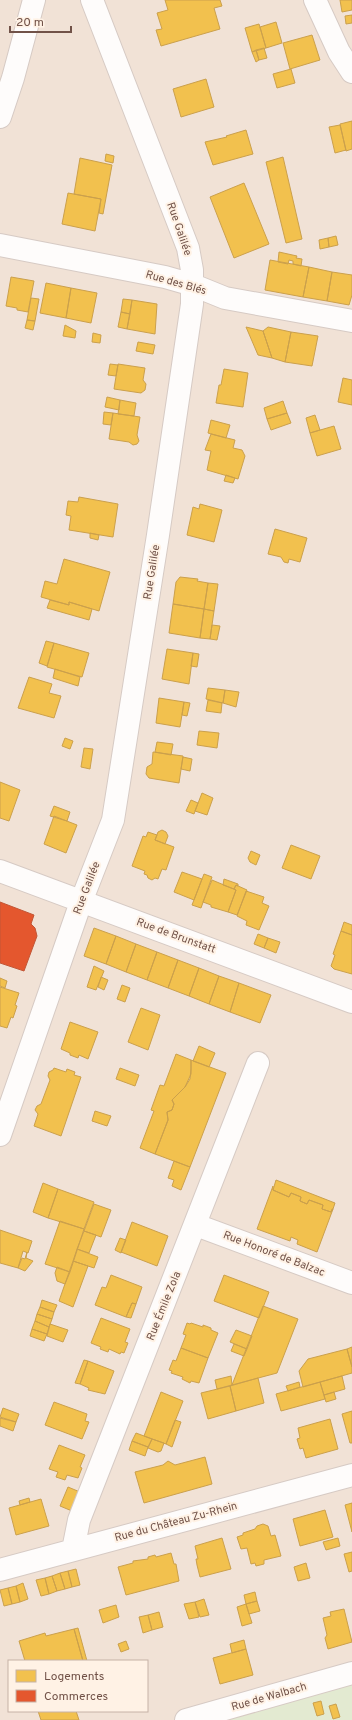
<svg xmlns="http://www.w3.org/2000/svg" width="352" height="1720" font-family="Overpass,sans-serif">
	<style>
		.residential { fill: #f1e2d6; fill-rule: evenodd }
		.green { fill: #e3ead1 }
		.homes { fill: #f2c14e; stroke: #cba04c }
		.shops { fill: #e4572e; stroke: #c25636 }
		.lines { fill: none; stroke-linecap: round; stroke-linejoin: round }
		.street-casing { stroke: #d6cac4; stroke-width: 24 }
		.street { stroke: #fefcfb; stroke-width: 22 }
		.labels { text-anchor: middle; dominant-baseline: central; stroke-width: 4; stroke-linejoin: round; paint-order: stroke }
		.street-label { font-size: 11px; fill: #715248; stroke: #fff2e5 }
	</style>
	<rect width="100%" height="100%" fill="#f5ede6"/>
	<!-- residential -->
	<path class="residential" d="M0,0H352V1720H0ZM9,1661H147V1711H9Z"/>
	<!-- green -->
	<path class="green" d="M352,1679V1720H213Z"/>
	<!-- homes -->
	<path class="homes" d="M165,0H220L222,6L214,8L220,29L161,46L156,30L162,29L157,13L168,10Z
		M340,0H352V10L342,12Z
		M352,15V23L346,24L345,16Z
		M276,22L282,43L266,48L260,27Z
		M259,24L266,48L252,52L245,28Z
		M312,35L320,60L290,69L283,43Z
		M264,48L267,58L259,60L256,50Z
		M256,50L259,60L256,62L252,52Z
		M291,69L295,83L277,88L273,74Z
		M206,79L214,107L181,117L173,89Z
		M352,121V149L346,151L340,124Z
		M340,125L346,150L335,153L329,127Z
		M246,130L253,154L213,165L205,142L227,137L226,136Z
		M106,154L114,156L113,163L105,161Z
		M283,157L302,239L286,243L266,162Z
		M80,158L112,165L103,214L99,213L101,199L74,194Z
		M244,183L269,244L234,258L210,197Z
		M68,193L101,199L95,231L62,224Z
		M336,236L338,245L329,247L328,238Z
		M328,238L329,247L320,249L319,240Z
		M279,252L297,256L296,258L302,259L301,266L293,264V261L289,260L288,264L278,262Z
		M270,260L309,267L303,297L265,290Z
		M309,267L332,272L327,301L303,297Z
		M332,272L352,275V295L349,305L327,301Z
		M11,277L34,281L28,312L17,310V308L6,306Z
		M46,283L71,288L66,318L40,313Z
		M71,288L97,293L91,323L66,318Z
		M31,298L39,299L35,321L27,320Z
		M123,299L132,300L130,314L121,312Z
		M132,300L157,304L155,334L127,329Z
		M121,312L130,314L127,329L118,327Z
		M27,320L35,321L33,330L25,328Z
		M65,325L76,331L75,338L63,336Z
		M246,327L263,331L272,358L258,355Z
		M268,327L291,332L285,362L272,358L263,331Z
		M291,332L318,336L312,366L285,362Z
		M93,333L101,335L100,343L92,342Z
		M138,342L155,345L153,354L136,351Z
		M110,364L118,365L116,376L108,375Z
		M118,364L145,368L143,380L146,384L145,390L141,393L114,389Z
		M224,369L248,373L243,407L216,403L219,385H221Z
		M343,378L352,380V405L338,402Z
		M107,397L120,400L119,410L105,407Z
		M120,400L136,403L134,416L118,414Z
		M283,401L287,413L267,419L264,408Z
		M104,412L113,413L111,425L103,424Z
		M113,413L140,417L137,435L139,441L137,444L133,445L129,442L109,439Z
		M287,413L291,423L271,430L267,419Z
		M315,415L320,430L310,433L306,418Z
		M211,420L230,425L226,438L208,433Z
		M334,426L341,449L317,456L310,433Z
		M211,434L235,440L233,448L242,450L245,456L238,479L207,470L211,451L205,450Z
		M226,475L235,478L233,483L224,481Z
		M79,497L118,504L113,537L69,530L71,516L66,515L68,501L78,502Z
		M200,504L222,510L214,542L187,535L193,507L199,509Z
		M275,529L307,538L300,562L289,559L288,563L284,562L281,557L268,554Z
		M90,533L99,535L98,540L90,538Z
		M64,559L110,572L99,611L69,602V605L41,597L45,581L57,584Z
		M180,577L198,579L197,581L208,583L204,609L173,604L176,582Z
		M208,583L218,584L214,611L204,609Z
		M50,600L69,605V602L92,609L89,620L47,608Z
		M173,604L204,609L200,638L169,633Z
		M204,609L214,611L210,639L200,638Z
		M212,625L220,626L217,640L210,639Z
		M46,641L54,643L47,666L39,663Z
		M54,643L89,653L82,677L47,667Z
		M167,649L193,653L189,684L162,679Z
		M193,653L199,654L197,667L191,666Z
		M55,669L80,677L78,686L53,678Z
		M29,677L52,684L49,693L61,696L54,718L18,708Z
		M208,688L225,690L223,703L206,699Z
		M225,690L239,692L236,707L223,703Z
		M159,698L184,702L180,727L156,723Z
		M208,700L222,703L221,713L206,711Z
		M184,702L190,703L187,716L182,715Z
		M199,731L219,733L217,748L197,745Z
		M65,738L73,741L70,749L62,746Z
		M157,742L173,744L171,755L155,752Z
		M84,748L93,749L90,769L81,767Z
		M153,752L183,756L179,783L149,778L146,774L147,767L152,764Z
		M183,757L192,759L190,771L181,769Z
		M0,782L20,790L9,821L0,818Z
		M202,793L213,798L207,815L195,811Z
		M191,800L198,803L194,814L186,811Z
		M54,806L70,812L67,821L50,816Z
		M54,816L77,825L66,853L44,844Z
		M162,830L166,832L168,836L165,844L155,840L158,832Z
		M148,832L157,835L155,840L174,847L166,870L162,869L158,879L155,878L152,880L148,878L147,875L144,874L145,871L132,866L143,836L146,837Z
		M291,845L320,856L311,879L282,868Z
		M251,851L260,855L256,865L250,862L248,858Z
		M182,872L202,879L194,900L174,892Z
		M204,874L212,877L201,908L192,905Z
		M224,879L238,884V886L236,885L234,889L223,885Z
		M212,880L236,890L228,912L211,907V905L203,902Z
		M236,885L247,890L237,915L228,912L236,890L234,889Z
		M246,891L264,897L262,903L269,906L259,930L246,925L247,921L237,916Z
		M344,922L352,925V935L341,931Z
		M94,928L116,936L106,964L84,956Z
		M341,931L352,935V974L334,969L331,966L335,955L333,954Z
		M258,934L268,938L264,948L254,944Z
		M116,936L136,944L126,972L106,964Z
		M268,938L280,942L276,953L264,948Z
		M136,944L157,952L147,980L126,972Z
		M157,952L178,960L168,988L147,980Z
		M178,960L199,968L189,996L168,988Z
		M94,966L104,971L96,990L87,987Z
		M199,968L219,976L209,1004L189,996Z
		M219,976L239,983L230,1012L209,1004Z
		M101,977L108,980L104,990L98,987Z
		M0,978L7,981L5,988L0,986Z
		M239,983L271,995L260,1023L230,1012Z
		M122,985L130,988L125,1002L117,999Z
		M0,987L19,993L15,1005L17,1006L13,1018L11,1017L7,1028L0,1026Z
		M141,1008L160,1015L148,1050L128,1042Z
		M70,1022L98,1032L88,1059L79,1055L78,1058L70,1055V1053L61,1049Z
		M199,1046L215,1053L209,1067L193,1061Z
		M176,1054L191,1060V1074L185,1087L172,1100L174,1104L172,1110L167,1112L168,1120L155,1154L140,1148L154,1111L151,1110L160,1085L164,1086Z
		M191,1060L226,1073L190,1167L155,1154L168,1120L167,1112L172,1110L174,1104L172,1100L185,1087L190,1079L191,1069Z
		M54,1068L66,1072L67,1069L75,1072L74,1075L81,1077L61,1136L34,1126L38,1114L35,1110L37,1106L41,1104L50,1080L48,1076L49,1072L53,1070Z
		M120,1068L139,1075L135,1086L116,1079Z
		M95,1111L111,1116L107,1126L92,1121Z
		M174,1161L190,1167L181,1190L172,1186L174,1180L168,1178Z
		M276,1180L335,1203L333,1209L331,1212L322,1209L323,1205L309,1200L307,1204L300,1201L301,1197L291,1193L289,1197L273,1190Z
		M43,1183L58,1189L48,1218L33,1212Z
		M273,1186V1190L289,1197L291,1193L301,1197L300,1201L307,1204L309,1200L323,1205L322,1209L331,1212L332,1209H333L317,1252L297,1244L298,1240L291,1237L290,1241L257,1229Z
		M58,1189L94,1202L84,1229L48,1218Z
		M94,1204L111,1210L101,1237L84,1231Z
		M60,1221L84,1229L70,1272L45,1264Z
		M132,1222L168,1236L157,1266L121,1252Z
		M0,1230L32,1241L28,1253L23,1251L18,1268L0,1263Z
		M84,1231L96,1235L89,1253L77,1249Z
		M120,1238L126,1240L121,1253L115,1250Z
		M77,1249L98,1257L94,1268L73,1261Z
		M27,1252L26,1258L33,1261L25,1271L18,1268L22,1258L25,1259Z
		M73,1261L88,1266L73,1307L59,1301Z
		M57,1267L70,1272L65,1284L57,1281L55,1273Z
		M111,1275L142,1287L136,1304L132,1303L126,1317L95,1305L102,1287L106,1288Z
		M224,1275L269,1292L259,1318L214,1301Z
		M42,1300L57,1305L54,1312L40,1307Z
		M132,1303L136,1304L131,1318L126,1317Z
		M263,1306L298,1319L277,1373L232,1385Z
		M40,1307L54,1312L52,1319L37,1314Z
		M37,1314L52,1319L49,1327L35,1321Z
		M101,1318L130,1329L125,1342L128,1343L124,1353L121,1352L120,1354L109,1349L108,1352L100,1349L101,1347L91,1343Z
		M35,1321L49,1327L47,1334L32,1329Z
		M187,1323L190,1324L191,1323L203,1327V1325L211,1328V1330L218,1333L208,1358L181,1348L186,1335L183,1334Z
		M50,1324L68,1330L63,1342L47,1336Z
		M32,1329L47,1334L44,1341L30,1336Z
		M236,1330L252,1336L247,1349L230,1342Z
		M234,1344L247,1349L244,1356L231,1351Z
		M352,1347V1367L347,1349Z
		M181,1348L208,1358L199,1383L191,1381L190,1383L182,1379L183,1377L171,1373L172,1371L169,1370L173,1360L176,1361Z
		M347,1349L352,1367V1373L303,1387L299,1371L308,1359Z
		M84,1360L88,1361L80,1384L75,1383Z
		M88,1361L114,1371L105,1394L88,1390L89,1388L80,1384Z
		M231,1376L232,1385L217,1389L215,1380Z
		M342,1376L345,1389L324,1395L320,1382Z
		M258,1378L264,1403L236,1411L230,1386Z
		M299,1382L300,1387L288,1391L286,1386Z
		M320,1382L325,1399L281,1411L276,1394Z
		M230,1386L236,1411L208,1419L201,1393Z
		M161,1392L183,1401L166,1444L144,1436Z
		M334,1392L336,1399L326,1402L324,1395Z
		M54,1402L87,1414L85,1421L89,1422L82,1439L45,1425Z
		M3,1408L19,1414L16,1422L0,1417Z
		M352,1411V1443H350L342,1414Z
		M0,1418L16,1422L13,1431L0,1426Z
		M330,1419L338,1449L306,1458L303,1448L300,1449L297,1439L300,1438L298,1428Z
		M175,1420L181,1422L172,1447L166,1444Z
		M136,1433L152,1439L148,1447L132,1441Z
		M152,1439L164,1443L161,1451L158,1452L148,1448Z
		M132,1441L148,1447L145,1456L129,1450Z
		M59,1445L85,1455L80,1467L82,1468L78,1478L67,1475L65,1480L56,1477L58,1472L49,1469Z
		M205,1457L212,1484L144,1503L135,1472L163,1465L168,1461L175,1465Z
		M68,1487L80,1492L72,1511L60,1506Z
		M29,1498L30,1502L20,1505L19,1501Z
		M41,1499L49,1526L16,1535L9,1508Z
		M352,1503V1532L345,1505Z
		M325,1510L333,1537L300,1546L293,1519Z
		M263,1524L268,1526L271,1536L275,1535L281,1556L264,1560V1564L256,1566L255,1563L251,1564L247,1548L241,1549L237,1537L243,1535V1533L255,1529L257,1526Z
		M222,1538L231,1569L200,1577L197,1565L196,1559H198L195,1546Z
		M338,1538L340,1546L326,1550L323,1542Z
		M352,1552V1571L349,1572L344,1554Z
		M171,1553L174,1564H176L179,1581L126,1595L118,1567L133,1563V1561L148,1559V1557L155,1555L156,1557Z
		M306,1563L310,1578L298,1581L294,1567Z
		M76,1569L80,1585L72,1587L68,1571Z
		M68,1571L72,1587L65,1589L60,1573Z
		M60,1573L65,1589L57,1591L52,1576Z
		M52,1576L57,1591L49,1594L45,1578Z
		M45,1578L49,1594L41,1596L36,1580Z
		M23,1583L28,1599L20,1602L16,1586Z
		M16,1586L20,1602L12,1604L8,1588Z
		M8,1588L12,1604L4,1606L0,1590Z
		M255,1592L257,1601L246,1604L244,1595Z
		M204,1599L209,1615L200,1617L195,1602Z
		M257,1601L260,1611L249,1614L246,1604Z
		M195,1602L199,1617L189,1619L184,1604Z
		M246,1604L252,1623L242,1626L237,1607Z
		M116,1605L119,1617L103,1623L99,1610Z
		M344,1609L352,1642L328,1649L325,1638L327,1635L323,1618L331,1616L330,1612Z
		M159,1612L163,1627L152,1630L148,1615Z
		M148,1615L152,1630L143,1633L139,1617Z
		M78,1628L87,1661H83L74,1629Z
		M74,1629L83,1661H25L19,1641L45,1633L46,1636Z
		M244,1640L246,1649L232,1653L230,1644Z
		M126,1641L129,1649L121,1652L118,1644Z
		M246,1649L253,1675L220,1684L213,1658Z
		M321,1701L324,1714L317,1716L313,1703Z
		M336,1704L340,1717L333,1719L329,1706Z
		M38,1711H76L79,1720H41Z"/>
	<!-- shops -->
	<path class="shops" d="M0,902L34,915L31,924L35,928L37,936L24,971L0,963Z"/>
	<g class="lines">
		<!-- street casing -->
		<g class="street-casing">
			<path id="street" d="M315,0L339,52L352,72
				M0,117L13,78L34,0
				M0,245L165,277L193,285L225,298L352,321
				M0,871L352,1002
				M0,1135L81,902L113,820L158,535L192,304V270L188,248L92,0
				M196,1225L352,1283
				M73,1550L79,1520L258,1063
				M0,1570L352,1475
				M186,1720L352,1673"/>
		</g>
		<!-- street -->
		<use href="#street" class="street"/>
	</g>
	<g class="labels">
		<!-- street labels -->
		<g class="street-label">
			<text transform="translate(179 229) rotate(71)">Rue Galilée</text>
			<text transform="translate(176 283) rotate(16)">Rue des Blés</text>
			<text transform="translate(152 572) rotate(-81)">Rue Galilée</text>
			<text transform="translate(87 888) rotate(-69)">Rue Galilée</text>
			<text transform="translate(176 936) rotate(20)">Rue de Brunstatt</text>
			<text transform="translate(274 1254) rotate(21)">Rue Honoré de Balzac</text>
			<text transform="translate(164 1306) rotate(-68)">Rue Émile Zola</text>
			<text transform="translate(176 1522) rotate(-15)">Rue du Château Zu-Rhein</text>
			<text transform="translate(269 1697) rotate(-16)">Rue de Walbach</text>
		</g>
	</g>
	<!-- legend -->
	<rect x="8" y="1660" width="140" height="52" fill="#fff2e5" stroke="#c6b2a6"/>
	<rect x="16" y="1670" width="20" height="12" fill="#f2c14e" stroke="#c6b2a6"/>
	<text x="44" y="1680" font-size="12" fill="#715248">Logements</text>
	<rect x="16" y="1690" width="20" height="12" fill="#e4572e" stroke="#c6b2a6"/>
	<text x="44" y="1700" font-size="12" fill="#715248">Commerces</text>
	<!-- scale -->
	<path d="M10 26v6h61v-6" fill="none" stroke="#715248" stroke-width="2"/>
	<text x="16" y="26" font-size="12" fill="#715248" stroke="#fff2e5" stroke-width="3" paint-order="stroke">20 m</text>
</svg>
